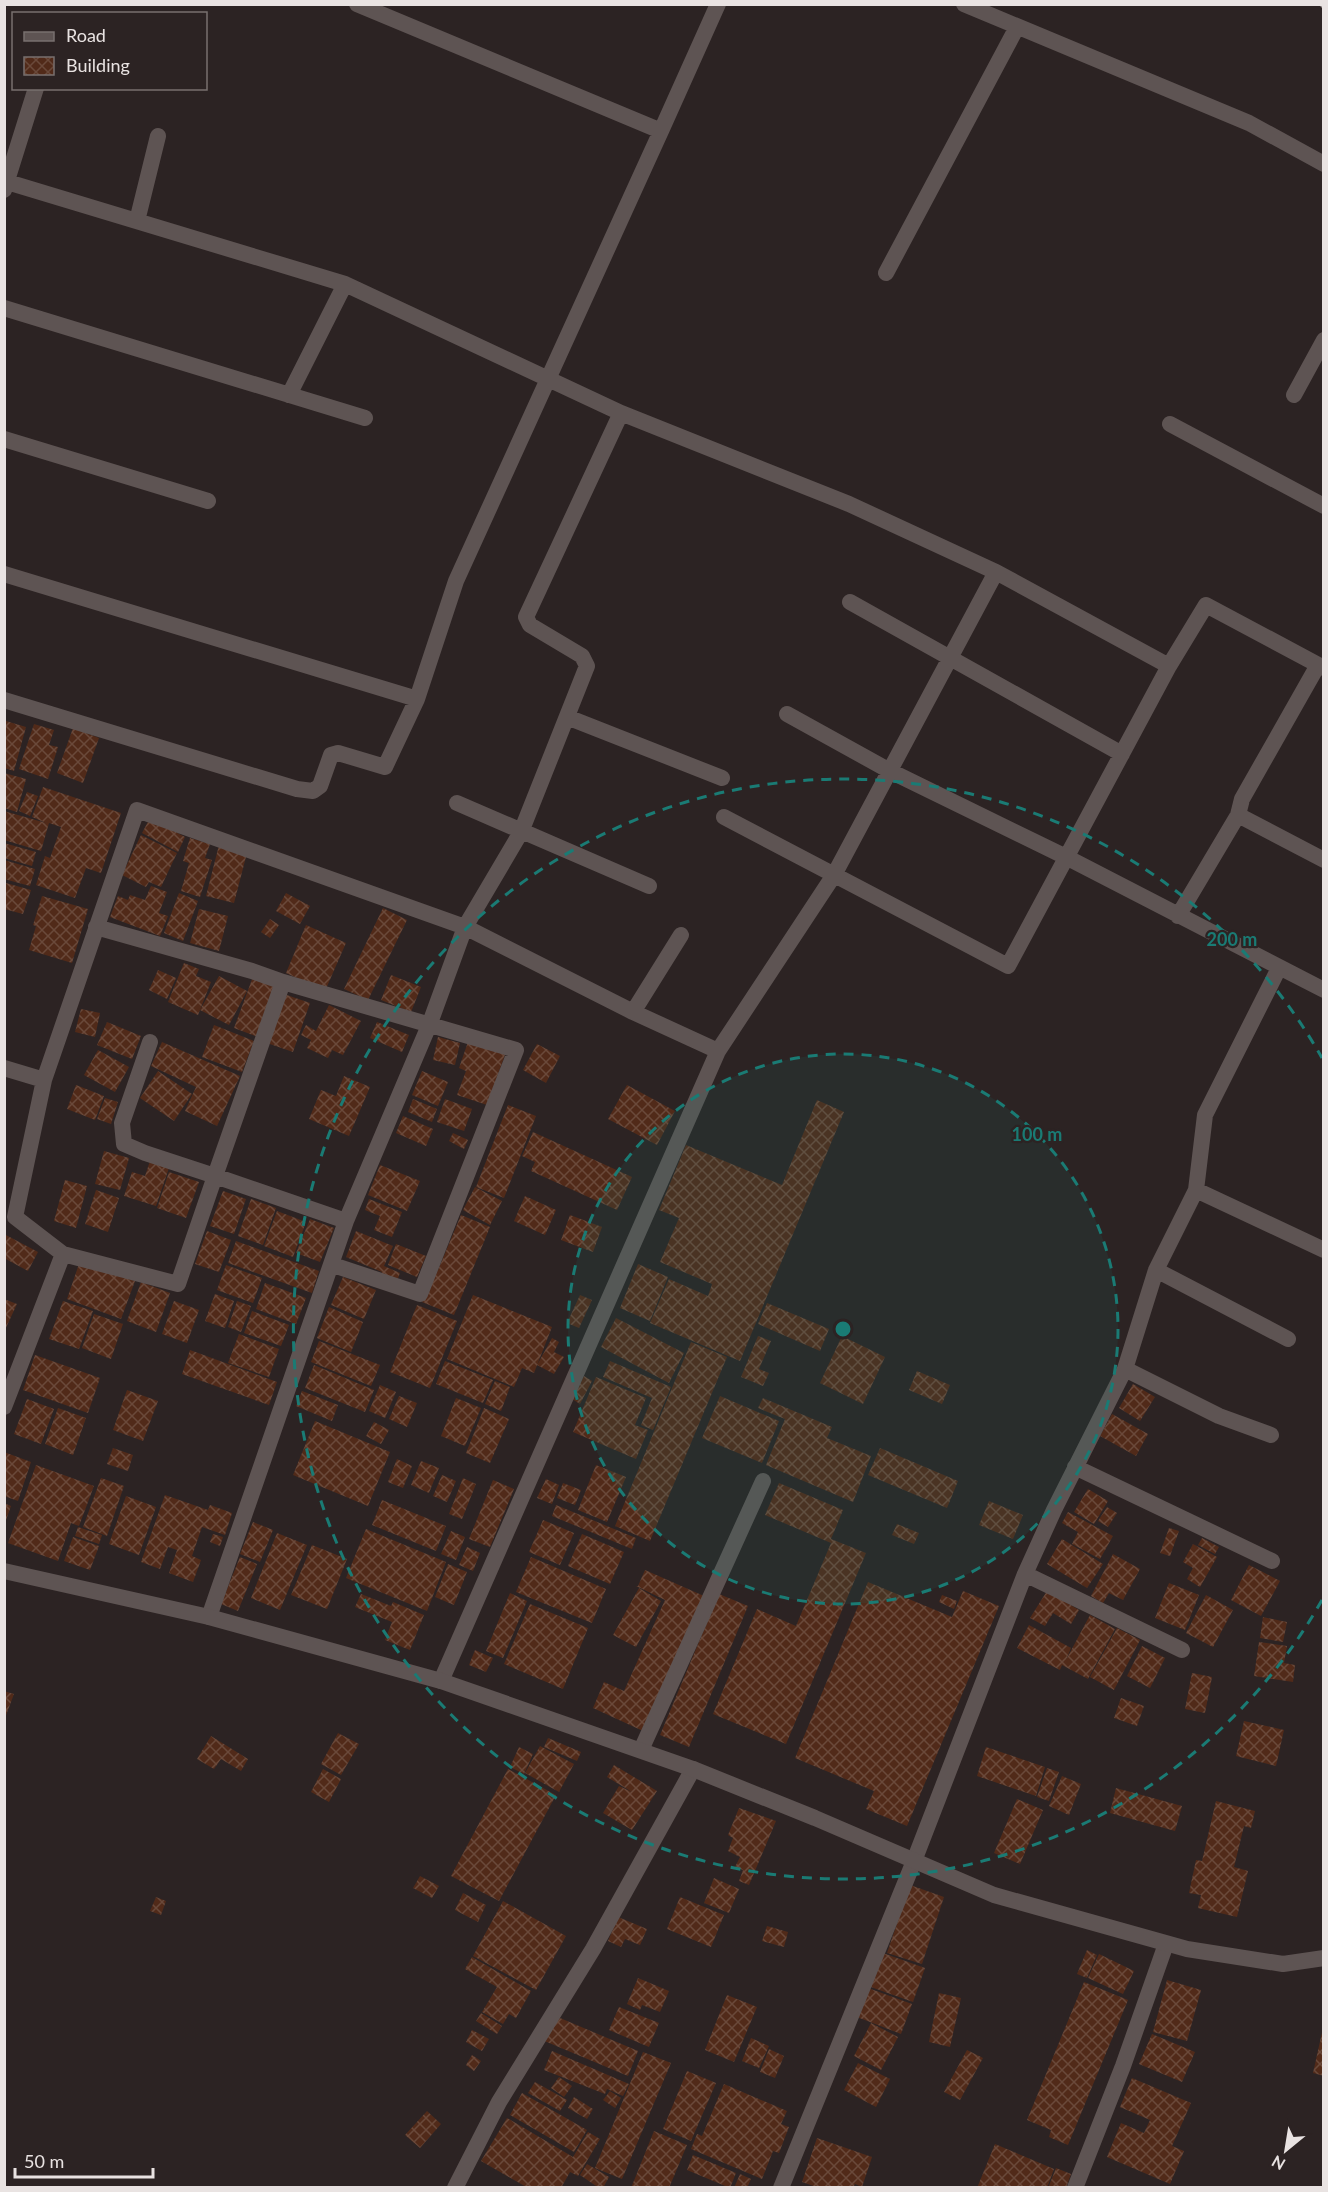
<svg xmlns="http://www.w3.org/2000/svg" width="1328" height="2192" font-family="Lato,sans-serif">
	<style>
		.building { fill: url(#building-cross-hatch) }
		.lines { fill: none; stroke-linecap: round; stroke-linejoin: round }
		.minor { stroke: #5e5453; stroke-width: 16 }
		.tertiary { stroke: #5e5453; stroke-width: 16 }
		.rail-casing { stroke: #a59e9d; stroke-width: 7 }
		.rail { stroke: #2c2323; stroke-width: 4.5; stroke-dasharray: 14; stroke-linecap: butt }
		.ring { fill: none; stroke: #1a7b74; stroke-width: 3; stroke-dasharray: 10 8 }
		.centre { fill: #1a7b74; stroke: #2c2323; stroke-width: 3 }
		.ring-label { font-size: 18px; text-anchor: middle; font-weight: bold; fill: #1a7b74; stroke: #2c2323; stroke-width: 4.5; stroke-linejoin: round; paint-order: stroke }
	</style>
	<defs>
		<pattern id="building-cross-hatch" width="8" height="8" patternUnits="userSpaceOnUse" patternTransform="scale(1.5)"><rect width="8" height="8" fill="#512a19"/><path d="M0 0l8 8M0 8l8-8" fill="none" stroke="#6a493a"/></pattern>
	</defs>
	<rect width="100%" height="100%" fill="#2c2323"/>
	<!-- building -->
	<path class="building" d="M6,721L26,727L14,771L4,768Z
		M34,724L54,730L49,745L58,747L48,779L19,769Z
		M73,728L99,738L83,783L57,773Z
		M4,773L26,779L17,812L4,808Z
		M43,787L121,813L101,873L86,868L75,898L36,885L45,856L50,858L61,827L49,823L41,851L4,840V811L46,823L32,817Z
		M27,792L38,796L30,816L19,811Z
		M150,818L185,837L178,852L142,833Z
		M141,835L177,853L161,887L149,882L146,887L122,875Z
		M190,838L210,844L205,858L212,860L200,897L181,891L189,863L183,861Z
		M4,843L36,852L32,866L4,858Z
		M219,845L247,853L234,903L206,896Z
		M4,860L35,869L30,886L4,879Z
		M6,883L31,890L23,914L4,909Z
		M151,886L167,892L159,913L168,916L160,936L110,917L118,896L128,900L130,895L145,900Z
		M179,893L198,901L183,941L164,933Z
		M286,893L310,906L300,924L276,911Z
		M42,896L88,909L72,963L29,950L36,926L33,925Z
		M383,908L407,920L368,1000L344,989Z
		M199,909L228,916L219,951L190,943Z
		M270,919L279,925L270,938L261,932Z
		M306,925L346,943L325,991L286,973Z
		M184,963L199,969L196,976L211,982L198,1015L168,1002Z
		M158,970L176,978L167,999L149,990Z
		M254,974L279,984L258,1037L234,1028Z
		M391,975L421,987L411,1012L381,1000Z
		M219,976L247,991L229,1025L200,1010Z
		M281,993L310,1003L293,1052L264,1042Z
		M329,1005L361,1021L343,1055L332,1050L328,1058L307,1048L311,1040L301,1035L306,1025L316,1031Z
		M81,1009L100,1013L95,1037L75,1032Z
		M107,1022L141,1036L132,1059L97,1045Z
		M377,1022L409,1035L402,1052L370,1038Z
		M214,1025L254,1041L242,1072L202,1057Z
		M438,1037L460,1043L455,1065L433,1060Z
		M469,1039L506,1052L487,1105L457,1095L466,1071L459,1068Z
		M162,1042L240,1076L217,1126L185,1111L196,1087L151,1066Z
		M537,1044L560,1056L546,1083L523,1070Z
		M98,1050L129,1067L115,1092L84,1075Z
		M158,1071L192,1094L174,1121L140,1098Z
		M422,1071L448,1082L438,1106L412,1095Z
		M344,1076L370,1087L349,1136L309,1119L321,1090L336,1096Z
		M76,1085L104,1096L95,1120L67,1109Z
		M627,1085L675,1111L657,1145L608,1119Z
		M105,1098L118,1102L111,1124L97,1119Z
		M413,1099L437,1109L432,1122L408,1112Z
		M445,1099L472,1109L464,1131L437,1122Z
		M817,1100L844,1112L740,1361L650,1323L669,1279L708,1296L712,1284L660,1262L679,1218L659,1210L686,1145L782,1185Z
		M508,1105L536,1116L504,1198L476,1187Z
		M403,1116L433,1129L426,1146L396,1133Z
		M533,1132L632,1177L617,1210L531,1171L535,1162L522,1156Z
		M453,1133L468,1140L464,1149L449,1141Z
		M104,1151L129,1158L120,1190L95,1184Z
		M150,1161L169,1168L156,1206L124,1196L132,1172L145,1176Z
		M380,1165L420,1181L407,1211L368,1195Z
		M169,1172L199,1182L186,1218L157,1208Z
		M65,1180L87,1186L76,1228L54,1221Z
		M475,1187L502,1201L490,1225L463,1210Z
		M96,1190L119,1198L108,1232L85,1224Z
		M223,1191L246,1199L234,1234L210,1226Z
		M525,1196L556,1210L545,1235L514,1221Z
		M251,1199L276,1208L263,1245L238,1236Z
		M369,1199L402,1212L392,1237L374,1230L380,1216L365,1210Z
		M277,1211L306,1222L293,1257L264,1246Z
		M461,1215L490,1227L454,1315L422,1302L435,1269L438,1270Z
		M570,1215L602,1227L593,1252L561,1240Z
		M310,1219L334,1228L320,1262L296,1253Z
		M207,1231L231,1240L219,1272L195,1264Z
		M356,1231L393,1246L384,1266L400,1273L397,1281L381,1274L382,1272L346,1257Z
		M4,1234L38,1252L28,1271L4,1258Z
		M236,1241L319,1271L312,1293L228,1263Z
		M396,1244L426,1256L417,1277L388,1265Z
		M80,1261L135,1281L121,1319L67,1299Z
		M638,1264L668,1277L650,1321L620,1308Z
		M226,1265L262,1278L253,1303L217,1290Z
		M343,1277L376,1290L364,1319L331,1305Z
		M141,1282L170,1293L156,1332L127,1321Z
		M265,1283L306,1298L296,1324L256,1309Z
		M215,1294L234,1301L225,1328L205,1321Z
		M473,1295L552,1327L534,1373L522,1368L514,1387L447,1359Z
		M580,1295L592,1300L579,1328L567,1323Z
		M4,1299L17,1304L4,1332Z
		M63,1301L93,1311L79,1349L49,1339Z
		M174,1301L199,1310L187,1343L162,1334Z
		M237,1301L251,1306L241,1332L228,1327Z
		M767,1303L829,1329L820,1351L758,1324Z
		M417,1305L457,1321L430,1388L390,1372Z
		M329,1307L363,1322L351,1352L317,1338Z
		M252,1311L289,1325L281,1346L244,1333Z
		M94,1314L123,1324L111,1359L82,1348Z
		M616,1318L684,1353L669,1383L601,1347Z
		M239,1334L279,1349L269,1377L228,1363Z
		M758,1336L771,1341L759,1369L769,1373L763,1386L741,1377Z
		M842,1336L885,1357L863,1404L820,1383Z
		M552,1338L559,1342L554,1352L564,1357L554,1374L537,1365Z
		M319,1341L380,1365L371,1386L311,1362Z
		M691,1342L727,1357L650,1541L615,1526Z
		M190,1350L277,1382L269,1405L182,1374Z
		M35,1355L100,1378L88,1413L23,1390Z
		M445,1361L493,1380L483,1403L436,1384Z
		M610,1361L671,1387L653,1430L641,1425L652,1398L603,1377Z
		M314,1365L374,1390L365,1412L305,1388Z
		M917,1371L950,1385L942,1404L909,1390Z
		M584,1376L592,1381L580,1404L572,1399Z
		M596,1377L646,1398L635,1425L648,1430L636,1459L573,1432Z
		M495,1381L510,1387L501,1411L485,1404Z
		M1133,1384L1155,1397L1140,1421L1119,1408Z
		M380,1385L396,1392L385,1418L369,1411Z
		M127,1390L158,1401L143,1441L113,1430Z
		M302,1391L338,1405L332,1421L296,1406Z
		M399,1396L417,1403L407,1427L389,1419Z
		M720,1396L779,1421L762,1463L702,1438Z
		M456,1398L481,1408L465,1446L441,1436Z
		M763,1398L832,1427L827,1438L871,1456L853,1502L766,1465L785,1419L758,1408Z
		M27,1399L54,1409L41,1444L14,1434Z
		M58,1408L86,1418L73,1455L45,1444Z
		M484,1408L509,1419L490,1463L466,1453Z
		M1112,1414L1148,1434L1136,1456L1100,1436Z
		M315,1421L390,1452L368,1506L293,1475Z
		M374,1422L389,1430L381,1444L366,1436Z
		M113,1448L133,1455L128,1471L107,1464Z
		M880,1448L958,1481L947,1508L868,1475Z
		M4,1452L31,1462L18,1501L4,1496Z
		M397,1459L412,1466L403,1488L388,1482Z
		M421,1461L439,1468L429,1493L411,1485Z
		M36,1465L94,1486L79,1526L71,1523L58,1561L8,1543Z
		M596,1465L626,1477L607,1522L578,1510Z
		M442,1475L456,1481L447,1502L433,1496Z
		M101,1478L124,1486L107,1536L83,1527Z
		M463,1478L476,1484L462,1519L449,1514Z
		M546,1479L559,1485L552,1504L537,1498Z
		M493,1480L514,1489L490,1547L469,1539Z
		M563,1483L581,1490L575,1505L557,1498Z
		M779,1483L843,1510L831,1539L866,1553L786,1744L713,1714L757,1609L796,1626L831,1543L765,1515Z
		M1088,1489L1108,1501L1094,1524L1074,1512Z
		M165,1495L208,1510L210,1505L232,1513L225,1535L202,1527L192,1556L201,1560L193,1582L169,1573L177,1550L168,1547L160,1569L141,1562Z
		M126,1496L156,1507L139,1555L109,1544Z
		M382,1500L446,1526L436,1551L372,1525Z
		M989,1501L1023,1515L1013,1539L979,1525Z
		M4,1503L11,1506L5,1523H4Z
		M556,1505L636,1538L632,1549L552,1516Z
		M1107,1507L1117,1513L1108,1527L1098,1521Z
		M1068,1512L1113,1536L1100,1559L1072,1544L1078,1532L1062,1523Z
		M543,1520L574,1533L560,1565L529,1552Z
		M253,1522L273,1530L260,1562L240,1554Z
		M897,1524L919,1533L914,1544L892,1535Z
		M78,1527L102,1535L99,1544L75,1536Z
		M1169,1528L1179,1531L1170,1556L1160,1553Z
		M366,1529L446,1562L427,1611L346,1578Z
		M451,1531L465,1537L456,1560L441,1554Z
		M277,1533L307,1545L280,1610L251,1598Z
		M213,1534L223,1537L220,1546L210,1542Z
		M582,1534L624,1552L610,1584L568,1566Z
		M73,1537L99,1546L90,1570L64,1561Z
		M1202,1538L1219,1547L1215,1554L1198,1545Z
		M1062,1539L1103,1564L1087,1588L1047,1564Z
		M1193,1544L1217,1557L1200,1587L1187,1579L1193,1568L1183,1562Z
		M312,1545L347,1559L327,1609L291,1595Z
		M467,1547L480,1553L473,1571L459,1565Z
		M1113,1554L1140,1569L1123,1600L1109,1593L1103,1603L1091,1596Z
		M240,1557L257,1564L238,1611L221,1604Z
		M531,1557L606,1589L592,1623L516,1592Z
		M448,1564L467,1572L454,1605L435,1597Z
		M1249,1565L1280,1581L1261,1616L1231,1600Z
		M645,1570L704,1596L643,1731L593,1708L604,1682L624,1691L665,1600L636,1586H638Z
		M868,1582L952,1617L963,1591L999,1606L907,1826L866,1809L874,1791L795,1758Z
		M1169,1583L1199,1595L1185,1630L1155,1618Z
		M639,1588L661,1601L636,1647L613,1635Z
		M1047,1591L1079,1610L1071,1624L1053,1613L1045,1626L1030,1618Z
		M510,1593L527,1601L503,1658L486,1651Z
		M361,1594L391,1606L393,1602L424,1615L410,1650L385,1640L392,1622L355,1607Z
		M719,1594L748,1606L689,1747L660,1735Z
		M942,1595L957,1601L954,1609L939,1602Z
		M1206,1595L1233,1610L1213,1647L1186,1633Z
		M530,1604L588,1628L563,1689L504,1664Z
		M1090,1615L1115,1629L1088,1679L1062,1665L1060,1670L1017,1648L1029,1625L1071,1648L1066,1660Z
		M1263,1617L1287,1622L1283,1642L1260,1638Z
		M1117,1628L1140,1640L1114,1690L1090,1677Z
		M1259,1642L1287,1646L1284,1663L1295,1665L1293,1682L1254,1676Z
		M1142,1646L1165,1658L1150,1688L1127,1676Z
		M475,1650L493,1658L486,1672L469,1665Z
		M1192,1673L1212,1677L1205,1713L1185,1709Z
		M4,1691L14,1694L5,1718H4Z
		M1121,1698L1144,1706L1137,1726L1114,1718Z
		M1244,1721L1284,1730L1276,1766L1236,1756Z
		M338,1733L359,1744L341,1775L321,1764Z
		M211,1736L248,1759L241,1771L221,1759L214,1769L197,1759Z
		M548,1738L581,1752L577,1761L544,1747Z
		M540,1746L574,1764L559,1792L525,1773Z
		M519,1747L533,1754L524,1774L510,1767Z
		M986,1747L1045,1767L1036,1796L977,1776Z
		M614,1765L657,1791L632,1830L603,1813L619,1786L632,1792L607,1777Z
		M1047,1768L1059,1772L1049,1801L1037,1797Z
		M323,1769L341,1779L329,1802L311,1792Z
		M508,1769L556,1795L499,1901L451,1876Z
		M1062,1776L1081,1784L1069,1815L1049,1806Z
		M1116,1788L1182,1806L1175,1831L1110,1813Z
		M1017,1799L1043,1810L1020,1864L994,1853Z
		M1216,1801L1255,1811L1251,1828L1244,1826L1234,1867L1248,1871L1237,1917L1198,1908L1201,1895L1189,1893L1196,1860L1202,1861Z
		M739,1808L776,1821L749,1885L739,1881L743,1870L735,1867L740,1857L728,1851L733,1838L728,1835Z
		M420,1876L439,1886L432,1898L413,1888Z
		M714,1878L739,1889L729,1913L704,1903Z
		M910,1885L944,1897L922,1964L887,1953Z
		M463,1893L486,1905L478,1922L455,1910Z
		M156,1897L166,1901L161,1915L150,1911Z
		M680,1897L724,1915L711,1947L667,1929Z
		M503,1901L566,1936L536,1990L473,1956Z
		M618,1917L647,1929L640,1945L625,1939L621,1947L608,1941Z
		M767,1926L788,1932L784,1947L762,1941Z
		M1087,1950L1097,1955L1087,1978L1077,1974Z
		M880,1952L925,1968L913,2002L868,1986Z
		M1099,1954L1134,1971L1123,1994L1088,1978Z
		M472,1957L531,1991L516,2018L509,2014L503,2024L482,2012L497,1987L465,1969Z
		M638,1978L669,1991L660,2012L642,2005L640,2010L627,2004Z
		M1167,1980L1201,1990L1187,2041L1153,2032Z
		M1084,1982L1128,2000L1068,2145L1049,2137L1051,2130L1027,2120Z
		M868,1988L912,2004L901,2034L857,2017Z
		M939,1993L961,1998L950,2047L929,2042Z
		M727,1995L757,2007L734,2062L705,2050Z
		M619,2007L659,2023L649,2047L609,2030Z
		M481,2013L502,2026L497,2034L476,2021Z
		M553,2015L638,2051L628,2076L542,2040Z
		M871,2023L898,2037L881,2070L854,2056Z
		M1323,2028L1324,2029V2076L1313,2073Z
		M472,2030L489,2039L482,2051L466,2042Z
		M1152,2034L1195,2052L1182,2082L1139,2064Z
		M751,2038L769,2046L759,2068L742,2061Z
		M769,2049L784,2056L775,2078L760,2072Z
		M967,2050L983,2058L960,2100L944,2092Z
		M552,2051L629,2084L623,2096L607,2089L605,2094L544,2070Z
		M643,2052L671,2063L622,2179L595,2168Z
		M472,2055L481,2061L474,2071L466,2065Z
		M858,2063L890,2079L876,2107L844,2090Z
		M687,2071L716,2083L691,2141L663,2129Z
		M559,2077L572,2086L564,2097L551,2088Z
		M1132,2078L1191,2103L1172,2146L1184,2151L1170,2184L1107,2157L1121,2123L1144,2133L1150,2120L1120,2107Z
		M535,2082L567,2100L560,2111L528,2093Z
		M724,2084L787,2111L781,2124L789,2127L779,2153L773,2151L762,2179L691,2149L697,2134L702,2136Z
		M610,2091L621,2098L615,2108L603,2100Z
		M522,2093L587,2130L574,2152L510,2115Z
		M574,2097L593,2109L587,2119L568,2108Z
		M427,2111L441,2124L420,2148L405,2135Z
		M507,2118L573,2157L588,2132L600,2139L578,2176L570,2172L561,2188H528L481,2161Z
		M654,2131L687,2145L669,2188H631Z
		M817,2138L872,2157L862,2187L855,2184L853,2188H819L802,2182Z
		M995,2144L1054,2169L1047,2188H977Z
		M693,2155L736,2173L730,2188L687,2170Z
		M587,2164L609,2177L603,2188H599L580,2175Z
		M1056,2168L1071,2174L1066,2188H1048Z
		M740,2174L751,2179L747,2188H734Z"/>
	<g class="lines">
		<!-- minor -->
		<path class="minor" d="M357,4L661,131L718,4
			M964,4L1249,123L1324,164
			M4,181L345,284L621,413L526,617L530,625L582,656L587,666L521,832L465,927L430,1023L346,1221L209,1617
			M4,190L36,88
			M137,221L158,136
			M886,273L1017,27
			M4,308L365,418
			M289,395L345,284
			M1294,395L1324,340
			M621,413L849,504L996,572L834,875L718,1051
			M1170,424L1324,506
			M4,439L208,501
			M4,574L417,699L385,767L338,753L331,755L320,786L313,791L297,789L4,700
			M850,602L1122,754
			M1169,666L1206,605L1324,668
			M417,699L456,581L661,131
			M787,714L890,771L1066,857L1324,990
			M567,717L722,778
			M457,803L649,886
			M1238,815L1324,860
			M724,817L1008,966L1169,666L996,572
			M1178,916L1238,815L1242,799L1318,665
			M96,927L252,971L283,982L516,1050L420,1294L333,1265
			M633,1012L681,935
			M150,1042L122,1123L124,1144L145,1153L215,1176L283,982
			M4,1068L44,1080
			M1196,1190L1324,1250
			M63,1254L178,1284L215,1176L346,1221
			M1156,1270L1288,1339
			M1125,1369L1219,1416L1271,1435
			M4,1407L63,1254L15,1217L44,1080L137,810L465,927L633,1012L718,1051L441,1681
			M1075,1467L1272,1561
			M1025,1574L1182,1650
			M641,1750L763,1481
			M455,2188L499,2102L593,1949L693,1769
			M781,2188L914,1861L1025,1574L1054,1510L1125,1369L1156,1270L1196,1190L1205,1115L1279,968
			M1075,2188L1123,2066L1166,1944"/>
		<!-- tertiary -->
		<path class="tertiary" d="M4,1571L209,1617L441,1681L693,1769L815,1818L994,1895L1187,1949L1283,1964L1324,1958"/>
		<!-- rail casing -->
		<g class="rail-casing">
			<path id="rail" d="M1323,4L1324,5"/>
		</g>
		<!-- rail -->
		<use href="#rail" class="rail"/>
	</g>
	<!-- distance rings -->
	<circle cx="843" cy="1329" r="275" fill="#1a7b74" fill-opacity=".12"/>
	<g class="ring">
		<circle cx="843" cy="1329" r="275"/>
		<path d="M1322 1600A550 550 0 1 1 1322 1058"/>
	</g>
	<circle cx="843" cy="1329" r="9" class="centre"/>
	<g class="ring-label">
		<text x="1232" y="946">200 m</text>
		<text x="1037" y="1141">100 m</text>
	</g>
	<!-- border -->
	<rect width="1328" height="2192" fill="none" stroke="#e9e3e2" stroke-width="12"/>
	<!-- legend -->
	<rect x="12" y="12" width="195" height="78" fill="#2c2323" stroke="#78706f" stroke-width="1.5"/>
	<rect x="24" y="32" width="30" height="9" fill="#5e5453" stroke="#78706f" stroke-width="1.5"/>
	<text x="66" y="42" font-size="18" fill="#e9e3e2">Road</text>
	<rect x="24" y="57" width="30" height="18" fill="url(#building-cross-hatch)" stroke="#78706f" stroke-width="1.5"/>
	<text x="66" y="72" font-size="18" fill="#e9e3e2">Building</text>
	<!-- north arrow -->
	<g transform="translate(1286 2150) rotate(210)" stroke="#2c2323" stroke-width="4.5" paint-order="stroke">
	<path d="M0-4.5L10 22L0 15L-10 22Z" fill="#e9e3e2"/>
	<text y="-9" font-size="16" font-weight="bold" text-anchor="middle" fill="#e9e3e2">N</text>
	</g>
	<!-- scale -->
	<path d="M15 2168v9h138v-9" fill="none" stroke="#e9e3e2" stroke-width="3"/>
	<text x="24" y="2168" font-size="18" fill="#e9e3e2" stroke="#2c2323" stroke-width="4.5" paint-order="stroke">50 m</text>
</svg>
